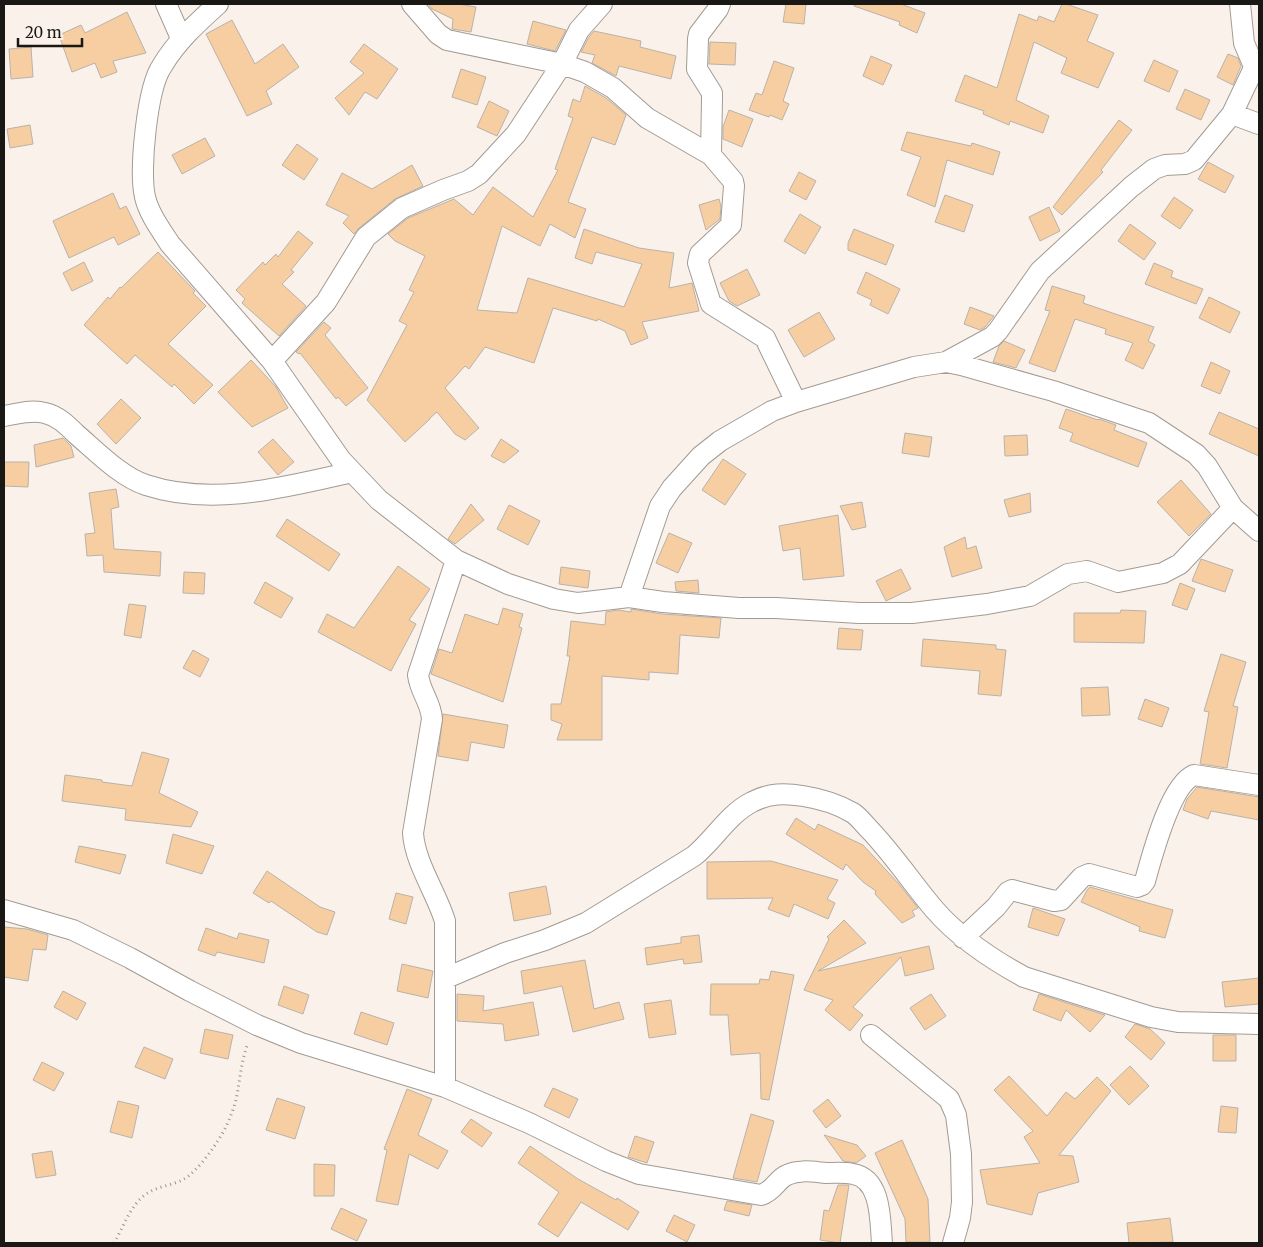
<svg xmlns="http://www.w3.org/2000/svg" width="1263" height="1247" font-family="Merriweather,serif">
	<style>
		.building { fill: #f7cea2; stroke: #b9b2aa }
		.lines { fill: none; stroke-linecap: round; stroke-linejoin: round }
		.minor-casing { stroke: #a29b93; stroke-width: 22 }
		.path { stroke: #9a948e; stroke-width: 3; stroke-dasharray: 1 4; stroke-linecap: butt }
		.minor { stroke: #fff; stroke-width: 20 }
	</style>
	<rect width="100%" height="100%" fill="#faf2ea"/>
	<!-- building -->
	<path class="building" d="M428,4H458L476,7L471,32L452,29L453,19L432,9Z
		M786,4H806L804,24L783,22Z
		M855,4H901L925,13L917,33L899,25L900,22L854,6Z
		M1062,4H1066L1098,15L1087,41L1114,53L1098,88L1061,73L1067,58L1034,42L1016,100L1049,116L1043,133L1010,121L1009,125L983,114L984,111L955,101L965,75L997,88L1019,14L1037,21L1039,16L1054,22Z
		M127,12L146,53L113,61L117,72L101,78L95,63L72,72L59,35L81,25L85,33Z
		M232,20L255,64L283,44L299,67L266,91L272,104L247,116L206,34Z
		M533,21L566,30L555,51L527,44Z
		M594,31L641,41L640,47L676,56L671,79L619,66L616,76L592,63L595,55L581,52L589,37Z
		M710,42L736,43L735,65L709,64Z
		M364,44L398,69L377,99L365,92L349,115L335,98L364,73L350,62Z
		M31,47L33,77L11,79L9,49Z
		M1228,54L1238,58L1241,66L1233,85L1217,77Z
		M871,56L892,65L883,85L863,76Z
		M1154,60L1178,71L1169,92L1144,81Z
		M774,61L794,68L783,101L789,104L782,120L770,115L769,117L749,110L756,93L762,95Z
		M461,69L486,77L477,105L452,97Z
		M585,86L606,98L626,115L615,145L592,137L568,202L586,209L575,238L550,224L540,246L502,226L477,310L517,313L528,278L624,307L642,264L596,252L592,264L575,258L584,229L639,248L674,253L669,288L692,283L699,311L642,322L648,338L631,345L625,331L598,319L597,321L553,308L534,363L485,347L469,369L465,366L445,388L479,428L465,440L455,434L437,412L430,418V419L405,442L367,400L407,325L399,321L414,292L409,290L425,256L395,241L388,234L408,218L454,199L473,215L493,187L533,217L558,170L555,169L573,118L568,116L573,99L580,102Z
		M1185,89L1210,100L1201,120L1176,109Z
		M489,101L509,111L497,136L477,127Z
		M729,110L753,119L742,147L723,139V127Z
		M1119,120L1132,130L1101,170L1103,172L1062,215L1053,207Z
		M30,125L33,144L10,148L7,129Z
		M907,132L971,146L972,143L1000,152L993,175L947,160L935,207L907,195L921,157L901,150Z
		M205,138L215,156L182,174L172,155Z
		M297,144L318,159L304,180L282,165Z
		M1208,162L1234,176L1225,193L1198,179Z
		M412,165L423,186L395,199L359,228L354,234L343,223L349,216L326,205L342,173L372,189Z
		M799,172L816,181L806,200L789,191Z
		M113,193L120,209L126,206L140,234L118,245L114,237L69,258L53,221Z
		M945,195L973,205L964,232L935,222Z
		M1174,197L1193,210L1180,229L1161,216Z
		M719,199L721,206L720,219L706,230L699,205Z
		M1049,207L1060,231L1040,241L1029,217Z
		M800,214L821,227L805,254L784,241Z
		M1130,224L1156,243L1144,260L1118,241Z
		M854,229L894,245L886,265L848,250V243Z
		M298,231L313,243L291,270L294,272L282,284L306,306L279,336L242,303L245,299L236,290L263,262L265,265L276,254L278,257Z
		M158,252L195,291L193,293L206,306L168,344L213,385L194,404L174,384L172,387L135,355L127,364L84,325L108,297L110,299L120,287L121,288Z
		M84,262L93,281L72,291L63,273Z
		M1154,263L1173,271L1171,277L1203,289L1196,304L1145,284Z
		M747,269L760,295L737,306L729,301L720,283Z
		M866,272L900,289L888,314L870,305L872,300L857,293Z
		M1052,286L1085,296L1083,303L1154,327L1148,341L1155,345L1143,369L1125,360L1133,343L1105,334L1106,329L1075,319L1055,372L1029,363L1050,311L1045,310Z
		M1209,297L1240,312L1230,333L1199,318Z
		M970,307L994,316L985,327L980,330L964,324Z
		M819,312L835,339L804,357L788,330Z
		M324,322L331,328L325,335L368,388L346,406L338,397L336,399L300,353L299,354L296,352Z
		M1004,341L1025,350L1016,368L993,362L999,346Z
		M251,360L276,387L288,408L252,427L218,392Z
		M1211,362L1230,371L1220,394L1201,386Z
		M121,399L141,418L116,444L97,424Z
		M1066,409L1098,420L1099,419L1116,425L1114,430L1147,443L1138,467L1070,441L1073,433L1059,428Z
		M1219,412L1259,429V456L1209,434Z
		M905,433L932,437L929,457L902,453Z
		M1027,435L1028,455L1005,456L1004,436Z
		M63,438L71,446L74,457L36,467L34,445Z
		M273,439L294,462L278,475L258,452Z
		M501,439L519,451L504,463L491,456Z
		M723,459L746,474L725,505L702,490Z
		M4,462H29L28,487L4,486Z
		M1181,480L1211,514L1189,536L1157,502Z
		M116,489L119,507L111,509L114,549L161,552L160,576L104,572L103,555L87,556L85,534L95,533L89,493Z
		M1030,493L1031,512L1009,517L1004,500Z
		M862,502L866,527L852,530L840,506Z
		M471,504L484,520L455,544L448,539Z
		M509,505L540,521L528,545L497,529Z
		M838,515L844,576L803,580L800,548L783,551L779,526Z
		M287,519L340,554L329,571L276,536Z
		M669,533L692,543L678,573L656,563Z
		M965,537L967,549L976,546L982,568L952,577L944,547Z
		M1201,559L1233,570L1225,592L1192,581Z
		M398,566L430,589L409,620L416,624L391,671L318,632L327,614L354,628Z
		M561,567L590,571L588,588L559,584Z
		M901,569L911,589L886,601L876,581Z
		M184,572L205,573L204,594L183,593Z
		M698,580L699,593L676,591L675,582Z
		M265,582L293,598L281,618L254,603Z
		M1180,583L1195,589L1187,610L1172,605Z
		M129,604L146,606L141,638L124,635Z
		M503,608L523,614L519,627L522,628L503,702L431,674L439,649L452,653L465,614L498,625Z
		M631,609L662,614L721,618L719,638L680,635L678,674L649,672V680L602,676V740H557L562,724L551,720V704H561L570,656H567L571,621L605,625L606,612L618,610L631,612Z
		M1121,610L1146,611L1144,643L1074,642V613H1120Z
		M839,628L863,630L861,650L837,649Z
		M923,639L996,645V649L1006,650L1001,696L978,694L980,671L921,666Z
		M193,650L209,659L200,677L183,668Z
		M1221,654L1246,662L1233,706L1238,707L1227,768L1200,764L1209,712L1204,711Z
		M1108,687L1110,715L1082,716L1081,688Z
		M1145,699L1169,708L1162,727L1138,719Z
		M443,714L508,725L504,748L471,742L468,761L438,756Z
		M142,752L169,759L159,793L198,812L191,827L125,820L126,809L62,801L65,775L102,780V782L132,786Z
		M1197,787L1259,797V820L1211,811L1208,819L1183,810L1187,799Z
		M796,818L815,830L818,824L863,845L899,884L918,908L912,911L915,916L902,923L875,894L876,891L863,882L846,864L843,870L786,834Z
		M173,834L214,846L202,874L166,863Z
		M79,846L126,855L120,874L75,862Z
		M771,861L838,880L827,899L835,903L828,919L794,904L789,917L768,909L773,898L707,899V862Z
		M267,871L320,907L335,912L327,935L317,932L271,901L269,903L253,893Z
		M546,886L551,914L514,921L509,893Z
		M1090,887L1173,910L1165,938L1139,931L1140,927L1081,902L1087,890Z
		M396,893L413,897L406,924L389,919Z
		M1033,908L1065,919L1058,936L1028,927Z
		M844,920L866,943L818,971L929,946L934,969L905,976L901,957L853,1007L863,1015L850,1031L825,1010L833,1000L804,990L829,939L827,937Z
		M4,927L27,929L48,935L46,950L33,949L28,981L4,977Z
		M206,928L237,939L239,933L269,940L264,963L217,952L215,956L198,950Z
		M699,935L702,962L684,964L683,959L647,965L645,948L681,943V937Z
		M585,960L594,1009L619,1002L624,1019L573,1032L562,986L524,994L521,971Z
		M402,964L433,971L428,998L397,991Z
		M771,971L794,975L769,1100L761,1099L760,1053L731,1055L728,1015H710L711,984H759L760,979L769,980Z
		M1259,978V1004L1225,1007L1222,982Z
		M284,986L309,995L303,1014L278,1005Z
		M63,991L86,1003L77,1020L54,1007Z
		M457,994L484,996L483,1011L533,1002L539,1035L505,1041L503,1024L457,1021Z
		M931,994L946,1016L925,1030L910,1008Z
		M1039,994L1105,1015L1090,1032L1066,1010L1061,1021L1033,1010Z
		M671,1000L676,1034L649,1038L644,1004Z
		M361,1012L394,1023L387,1045L354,1034Z
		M1135,1024L1150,1029L1165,1043L1151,1060L1125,1037Z
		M205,1029L233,1035L228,1059L200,1053Z
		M1213,1035H1236V1061H1213Z
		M144,1047L173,1059L165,1079L135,1067Z
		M42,1062L64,1073L54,1091L33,1080Z
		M1130,1066L1149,1086L1129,1105L1110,1085Z
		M1009,1076L1047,1116L1066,1092L1075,1099L1097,1077L1111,1091L1059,1155L1073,1156L1079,1182L1038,1193L1032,1215L987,1204L980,1170L1040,1163L1024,1137L1033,1131L994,1090Z
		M553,1088L578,1099L569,1118L544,1106Z
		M407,1089L432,1099L418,1135L448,1151L438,1169L409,1154L398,1205L376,1201L387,1150L384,1149Z
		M277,1098L305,1107L295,1139L266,1130Z
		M828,1099L841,1116L826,1128L813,1111Z
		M118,1101L139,1106L132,1138L110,1132Z
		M1221,1106L1238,1108L1236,1133L1218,1132Z
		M751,1114L774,1121L757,1182L733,1178Z
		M471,1119L492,1133L482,1147L461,1132Z
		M824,1135L857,1145L866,1156L856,1163L843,1161Z
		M635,1136L654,1142L647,1163L628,1157Z
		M902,1140L928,1199L930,1242H906L905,1219L875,1153Z
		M530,1146L578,1179L616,1200L617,1198L639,1212L628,1230L581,1202L558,1237L538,1224L559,1192L518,1163Z
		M52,1151L56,1175L36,1178L32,1154Z
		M314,1164L335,1165L334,1196H314Z
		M838,1185H849L840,1243L820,1240L824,1210L829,1211Z
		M727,1201L752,1205L749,1216L724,1210Z
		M341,1208L367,1220L357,1241L331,1229Z
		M674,1215L695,1225L687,1242L666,1231Z
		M1170,1218L1173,1242L1129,1243L1127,1223Z"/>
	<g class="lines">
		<!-- minor casing -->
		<g class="minor-casing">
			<path id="minor" d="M166,4L181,38
				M218,4C197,23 177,41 162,66C147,88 139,171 145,197C149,214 161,230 170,244L272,361L341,460L379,500L456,560L508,584L554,599L578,603L629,597L660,506L672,488L701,456L720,441L772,411L796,402L914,367L946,362L961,365L1053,391L1149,423L1196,454L1207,466L1233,508L1259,531
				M412,4L438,34L447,40L562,64L585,72L613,88L647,118L711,155
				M720,4L718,9L699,34L698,39L697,69L712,93V98L711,155L733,181L734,186L731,225L700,254L699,258L698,263L711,304L765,338L796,402
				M1232,114L1259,124
				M272,361L326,302L366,237L402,208L443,190L468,181L479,174L516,134L562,64L579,30L602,4
				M946,362L992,337L998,331L1040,271L1131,187L1154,169L1165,165L1185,164L1194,160L1232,114L1253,70V64L1244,43L1240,4
				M4,416C17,414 32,409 45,413C58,416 67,425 76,434C96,451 121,477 146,485C213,507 285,487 352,472
				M629,597L663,602L739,608H776L859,613H912L987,604L1030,596L1068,574L1087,571L1118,582L1163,573L1180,564L1233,508
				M4,910L73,930L130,958L190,991L257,1025L301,1043L445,1087L529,1123L606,1161L639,1174L761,1195C774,1191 777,1179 787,1175C799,1169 814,1172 826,1173C835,1173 844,1172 853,1174C882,1179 880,1221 882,1243
				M963,938L996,907L1008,892L1012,890L1054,901L1061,900L1082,877L1089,874L1137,887L1142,885L1145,881C1152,856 1170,785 1194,775L1259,785
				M446,978L505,953L545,940L586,923L694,856C714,840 728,814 752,802C769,793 785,793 803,796C822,799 838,804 853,813C859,817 864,824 869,829C893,854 912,883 934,909C959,938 991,959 1024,977L1151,1017L1178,1022L1259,1024
				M871,1035L949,1099L956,1115L961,1154L962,1202L960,1218L953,1243
				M445,1087V921C436,892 415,863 413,833L432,719C431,702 420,692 418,675L456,560"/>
		</g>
		<!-- path -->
		<path class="path" d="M114,1243C123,1228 130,1206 145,1195C156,1186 172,1186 184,1179C195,1173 211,1152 217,1142C226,1129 232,1114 236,1100C240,1081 241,1061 248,1043"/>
		<!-- minor -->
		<use href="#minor" class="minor"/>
	</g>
	<!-- border -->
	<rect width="1263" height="1247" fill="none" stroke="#1a1815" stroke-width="10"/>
	<!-- scale -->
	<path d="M18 38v8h64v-8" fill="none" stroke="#1a1815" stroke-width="2.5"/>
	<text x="25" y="38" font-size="15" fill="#1a1815" stroke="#faf2ea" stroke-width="4" paint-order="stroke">20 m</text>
</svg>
